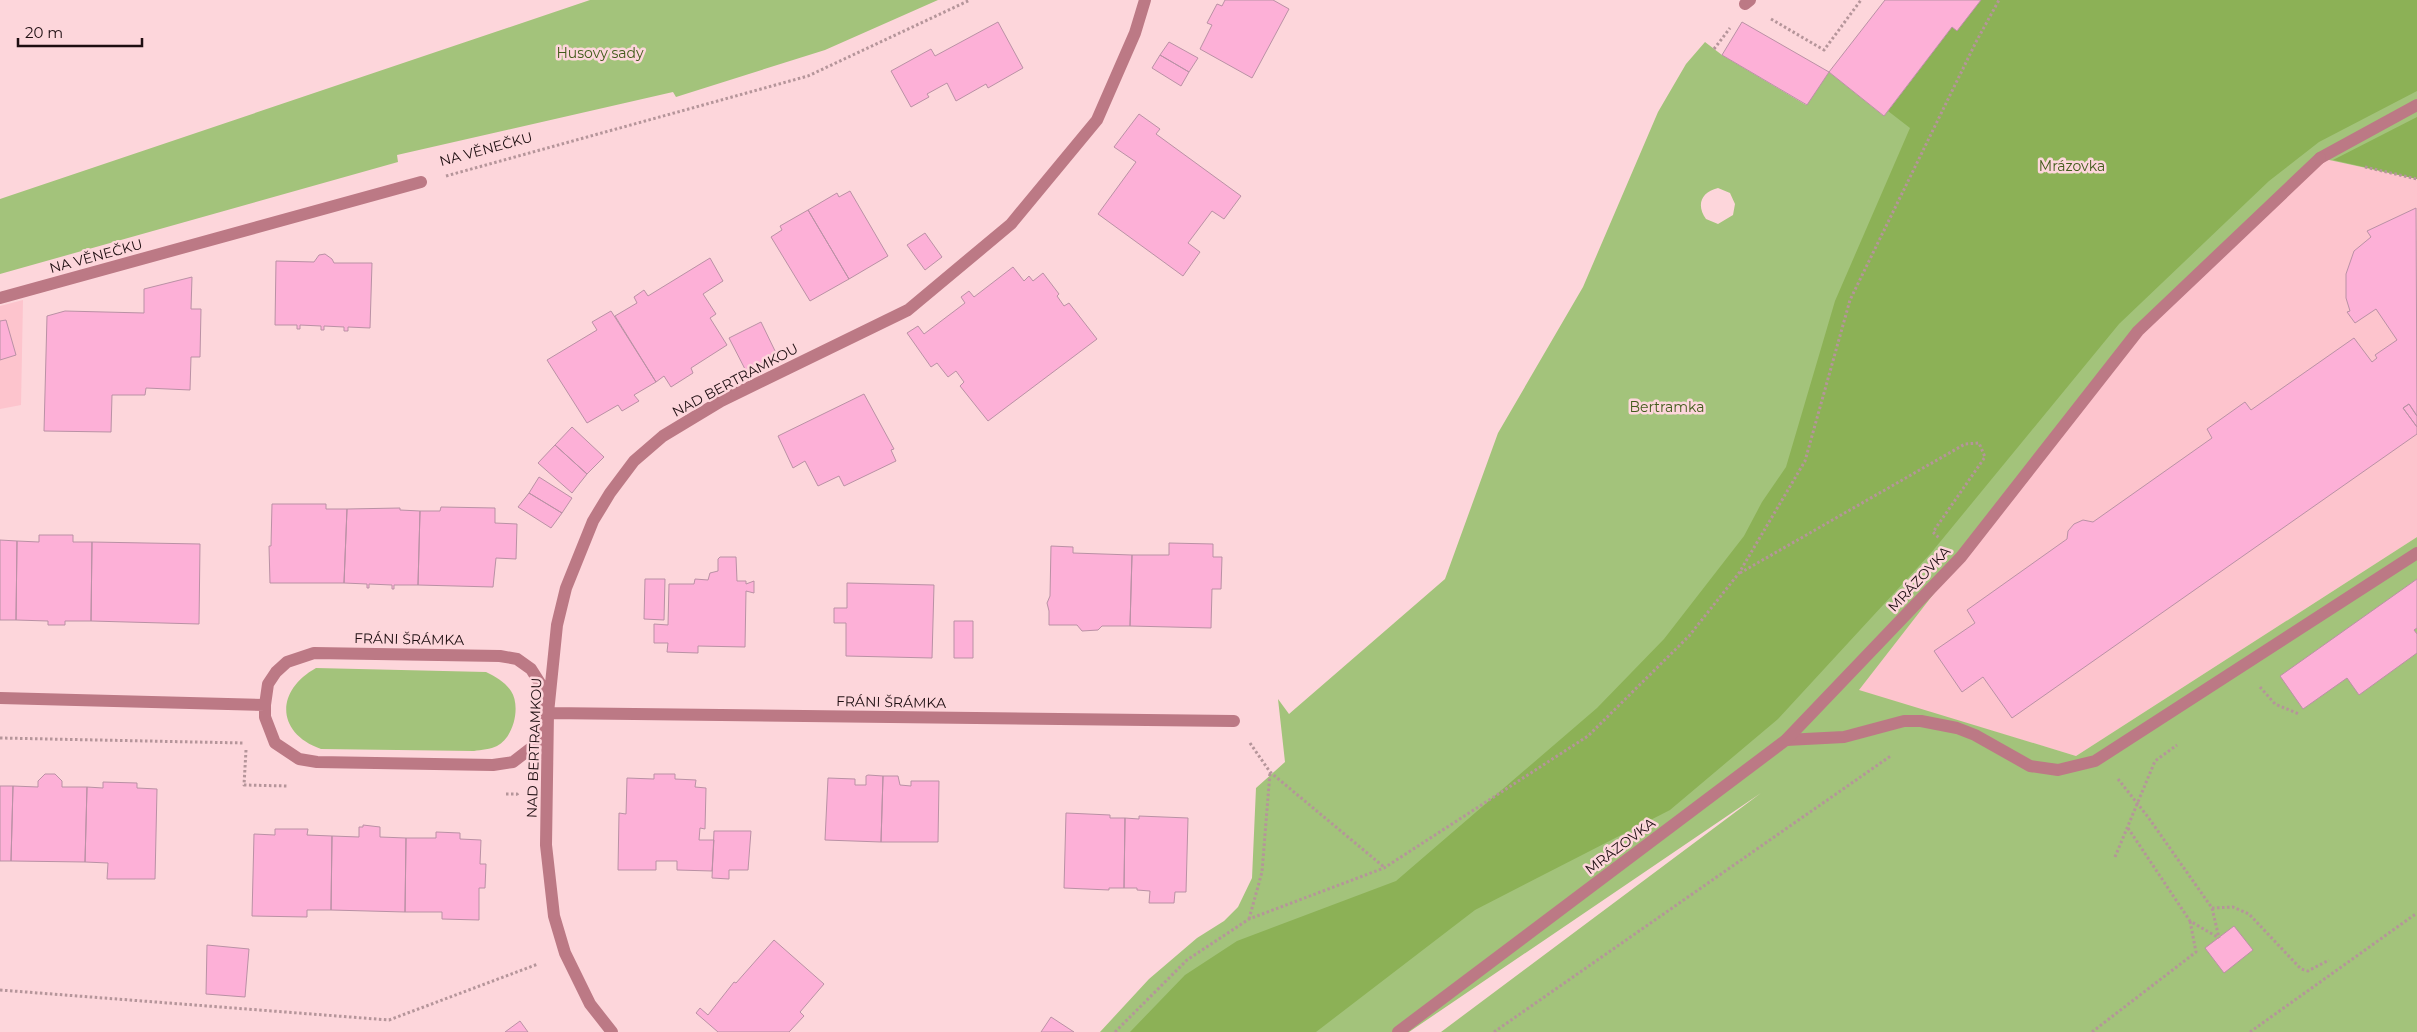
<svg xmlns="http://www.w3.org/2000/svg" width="2417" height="1032" font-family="Montserrat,sans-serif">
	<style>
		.built { fill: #fdc4cd }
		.green { fill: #a3c37b; fill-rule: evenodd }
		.forest { fill: #8cb156 }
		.building { fill: #fdb0d7; stroke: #ba91a5 }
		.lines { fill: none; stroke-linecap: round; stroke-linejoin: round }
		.path { stroke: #b5959a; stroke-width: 3; stroke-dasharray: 2.5 2.5; stroke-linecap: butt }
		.service { stroke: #bc7985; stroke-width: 12 }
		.minor { stroke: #bc7985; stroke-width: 12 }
		.labels { text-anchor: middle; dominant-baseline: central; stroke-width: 5; stroke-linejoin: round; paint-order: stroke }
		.park-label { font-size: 14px; fill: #425b1b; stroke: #fdd6db }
		.street-label { font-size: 14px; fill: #1e0e11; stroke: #fdd6db }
	</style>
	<rect width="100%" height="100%" fill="#fdd6db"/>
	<!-- built -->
	<path class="built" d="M2319,142L2417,179V537L2076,756L1859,691L1827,728L1931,553Z
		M23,300L21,405L0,409V306Z"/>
	<!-- green -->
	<path class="green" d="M590,0H938L825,50L676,97L673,92L397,155L398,162L0,274V199Z
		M1981,0H2417V179L2320,158L2138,331L1859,690L2076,756L2417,537V1032H1441L1761,793L1409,1032H1100L1149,979L1197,938L1224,921L1238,907L1252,878L1256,788L1285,762L1278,699L1289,714L1445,579L1498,433L1583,287L1658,112L1686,64L1705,42L1722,55L1806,105L1829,72L1884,116L1952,27L1957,30ZM1718,188L1730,193L1735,204L1733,215L1718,224L1706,219C1696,205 1701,192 1718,188Z
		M316,668L486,672C496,677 505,682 511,691C521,706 514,737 497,746C491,749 481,750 474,751L321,749C276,733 275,691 316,668Z"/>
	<!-- forest -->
	<path class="forest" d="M1981,0H2417V91L2319,142L2269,181L2119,324L1931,553L1778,719L1670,810L1475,910L1316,1032H1130L1185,975L1237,941L1396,881L1597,708L1664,639L1744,536L1762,502L1786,467L1835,301L1910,128L1888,111L1952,27L1957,30Z
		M2417,117V179L2333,160Z"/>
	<!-- building -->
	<path class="building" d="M1225,0H1273L1289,9L1252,78L1200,49L1212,25L1207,23L1217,4L1222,6Z
		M1885,0H1981L1957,31L1952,27L1884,116L1829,72Z
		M998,22L1023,68L988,88L986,84L956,101L947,83L927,94L929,97L911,107L891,71L931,49L935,56Z
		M1742,22L1829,72L1807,105L1722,55Z
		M1169,42L1198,58L1189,72L1160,55Z
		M1160,55L1189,72L1181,86L1152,68Z
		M1139,114L1160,129L1156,134L1241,196L1224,219L1212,211L1188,243L1200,252L1183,276L1098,214L1136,162L1114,147Z
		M850,191L888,256L849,279L808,210L837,193L839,197Z
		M2416,208L2417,416L2409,404L2403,408L2417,427V434L2012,718L1983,677L1962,692L1934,651L1975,623L1967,610L2067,539L2068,531L2074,524L2083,520L2093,522L2212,438L2207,429L2245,402L2251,410L2354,338L2372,362L2377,358L2375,355L2397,340L2376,309L2355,323L2347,312L2350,311L2346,298V274L2354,251L2371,237L2367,231Z
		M808,210L849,279L810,301L771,237L782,230L780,226Z
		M925,233L942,257L925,270L907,245Z
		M325,254L332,259L334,263H372L370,328L348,327V331H344V327L324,326V330H321V326L300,325V329H297V325H275L276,261L314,262L319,255Z
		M710,258L723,281L703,294L716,314L710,318L727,345L691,368L693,373L671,387L664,376L656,382L615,316L637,303L634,297L644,290L648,296Z
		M1013,267L1024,281L1029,276L1033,281L1043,273L1059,294L1057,296L1064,306L1069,303L1097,339L988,421L960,386L964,382L956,371L948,377L937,363L931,367L907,333L918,326L924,334L965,303L961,297L969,291L974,297Z
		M192,277L191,309H201L200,357H191L190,390L146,388L145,395H112L111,432L44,431L47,316L65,311L144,313V289Z
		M611,311L656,382L634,395L639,401L622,411L618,405L587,423L547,360L597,330L592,322Z
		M6,320L16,355L0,360V321Z
		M761,322L777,355L746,371L729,338Z
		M864,394L894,449L891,450L896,461L844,486L839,476L818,486L805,461L793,468L778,436Z
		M2409,404L2417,416V427L2403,408Z
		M572,427L604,457L587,474L555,445Z
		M555,445L587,474L572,493L538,463Z
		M539,477L572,498L562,513L529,493Z
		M529,493L562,513L551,528L518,507Z
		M272,504H326V509H347L344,583H270L269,546H271Z
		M441,507L495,508V523L517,524L516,559L496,558L493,587L418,585L420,511H440Z
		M400,508V510L420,511L418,585H394V589H392V585L369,584V588H367V584L344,583L347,509Z
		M39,535H73V542H92L91,621H65V625H48V621L16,620L17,541L39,542Z
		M0,540L17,541L16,620H0Z
		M92,542L200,544L199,624L91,621Z
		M1169,543L1213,544V557H1222L1221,589H1212L1211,628L1130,626L1132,555H1169Z
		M1051,546L1073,547V553L1132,555L1130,626H1102L1098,630L1082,631L1077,625H1049V611L1047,603L1050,596Z
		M720,557H736L737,581H746V584L754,581V593L746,591L745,647L698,646V653L667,652L668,643H654V624L668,625L669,584H694L695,579L708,580L710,573L718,571V559Z
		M645,579H665L664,620L644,619Z
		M2417,579V628L2414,630L2417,634V653L2359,695L2347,678L2303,709L2280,676Z
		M847,583L934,585L932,658L846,656V623H834V608H847Z
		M954,621H973V658H954Z
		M45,774H55L62,781V787H87L85,862L11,861L13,786L38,787V781Z
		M654,774H675V779L696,780L695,787L706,788L705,829L700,828L699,840H714L712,871L677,870V861H656V870H618L619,813L626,814L627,778L654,779Z
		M868,775L883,776L881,842L825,840L828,778L855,779V785H866V776Z
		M883,776H898L900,785L911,786V781H939L938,842H881Z
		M103,782L137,783V788L157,789L155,879H107L108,863L85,862L87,787L103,788Z
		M0,786H13L11,861H0Z
		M1066,813L1110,815V818H1125L1124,888H1109V890L1064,888Z
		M1139,816L1188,818L1186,892H1175L1174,903H1149L1150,891L1137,890V888H1124L1125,818L1139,819Z
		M363,825L380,827V837L406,838L405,912L331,910L332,836L359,837V827H363Z
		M275,829H308L307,835L332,836L331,910H307V917L252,916L254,834L275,835Z
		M714,831H751L748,870H729V879L712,878Z
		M436,832L460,833V839L481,840L480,864H486L485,888H479V920L442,919V912H405L406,838H436Z
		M2234,926L2253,950L2224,973L2205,948Z
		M774,940L824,984L800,1012L804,1016L789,1032H718L696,1013L700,1008L708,1015L734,982L736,983Z
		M207,945L249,949L245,997L206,994Z
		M1051,1017L1074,1032H1041Z
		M520,1021L528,1032H505Z"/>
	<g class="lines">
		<!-- path -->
		<path class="path" d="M1771,19L1824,50L1861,0
			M1714,49L1730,28
			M2365,167L2417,179
			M446,176L808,76L970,0
			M1740,573L1965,444L1979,443L1985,457L1933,532L1939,538
			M2260,687L2275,704L2299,714
			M0,738L244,743
			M1250,743L1270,772L1384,867
			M246,750L244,785L287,786
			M2118,779L2148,817L2212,908L2219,938
			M506,794H517L518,796
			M2128,828L2190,921L2219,938
			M2115,857L2155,761L2177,745
			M2212,908L2233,907L2249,914L2301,969L2308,971L2329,960
			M1249,919L1262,872L1270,772
			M0,990L389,1020L538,964
			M1115,1032L1187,960L1249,919L1384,868L1588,736L1689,636L1739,573L1805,461L1850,300L1976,42L1999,0
			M1494,1032L1892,755
			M2092,1032L2196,952L2190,921
			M2250,1032L2417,913"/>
		<!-- service -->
		<path class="service" d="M1745,4L1750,0
			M2320,158L2417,105
			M1786,740L1844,737L1904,721H1921L1957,728L1975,735L2030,766L2058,770L2095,761L2417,553"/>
		<!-- minor -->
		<path class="minor" d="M0,298L421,182
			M314,653L500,656L517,659L531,669L543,688L548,713L535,745L513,762L493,765L317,762L299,759L275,743L265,717V705L268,684L276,672L287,662Z
			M0,698L265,705
			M548,713L1234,721
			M612,1032L590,1004L565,953L554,916L546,845L548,713L557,625L566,588L593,521L610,493L634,461L663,436L721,401L908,310L1011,224L1097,120L1135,33L1145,0
			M1398,1032L1786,740L1961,557L2138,331L2320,158"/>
	</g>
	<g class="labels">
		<!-- park labels -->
		<g class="park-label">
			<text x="600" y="53">Husovy sady</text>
			<text x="2072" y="166">Mrázovka</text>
			<text x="1667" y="407">Bertramka</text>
		</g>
		<!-- street labels -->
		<g class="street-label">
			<text transform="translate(486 149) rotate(-15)">NA VĚNEČKU</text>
			<text transform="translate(96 256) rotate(-15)">NA VĚNEČKU</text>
			<text transform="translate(735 380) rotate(-28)">NAD BERTRAMKOU</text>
			<text transform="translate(1919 579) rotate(-47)">MRÁZOVKA</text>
			<text transform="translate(409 639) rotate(1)">FRÁNI ŠRÁMKA</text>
			<text transform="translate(891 702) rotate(1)">FRÁNI ŠRÁMKA</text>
			<text transform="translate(534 748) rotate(-88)">NAD BERTRAMKOU</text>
			<text transform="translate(1620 846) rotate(-37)">MRÁZOVKA</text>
		</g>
	</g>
	<!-- scale -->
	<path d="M18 38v8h124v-8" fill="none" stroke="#1e0e11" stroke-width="2.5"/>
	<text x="25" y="38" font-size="15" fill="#1e0e11" stroke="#fdd6db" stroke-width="4" paint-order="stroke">20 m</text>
</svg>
